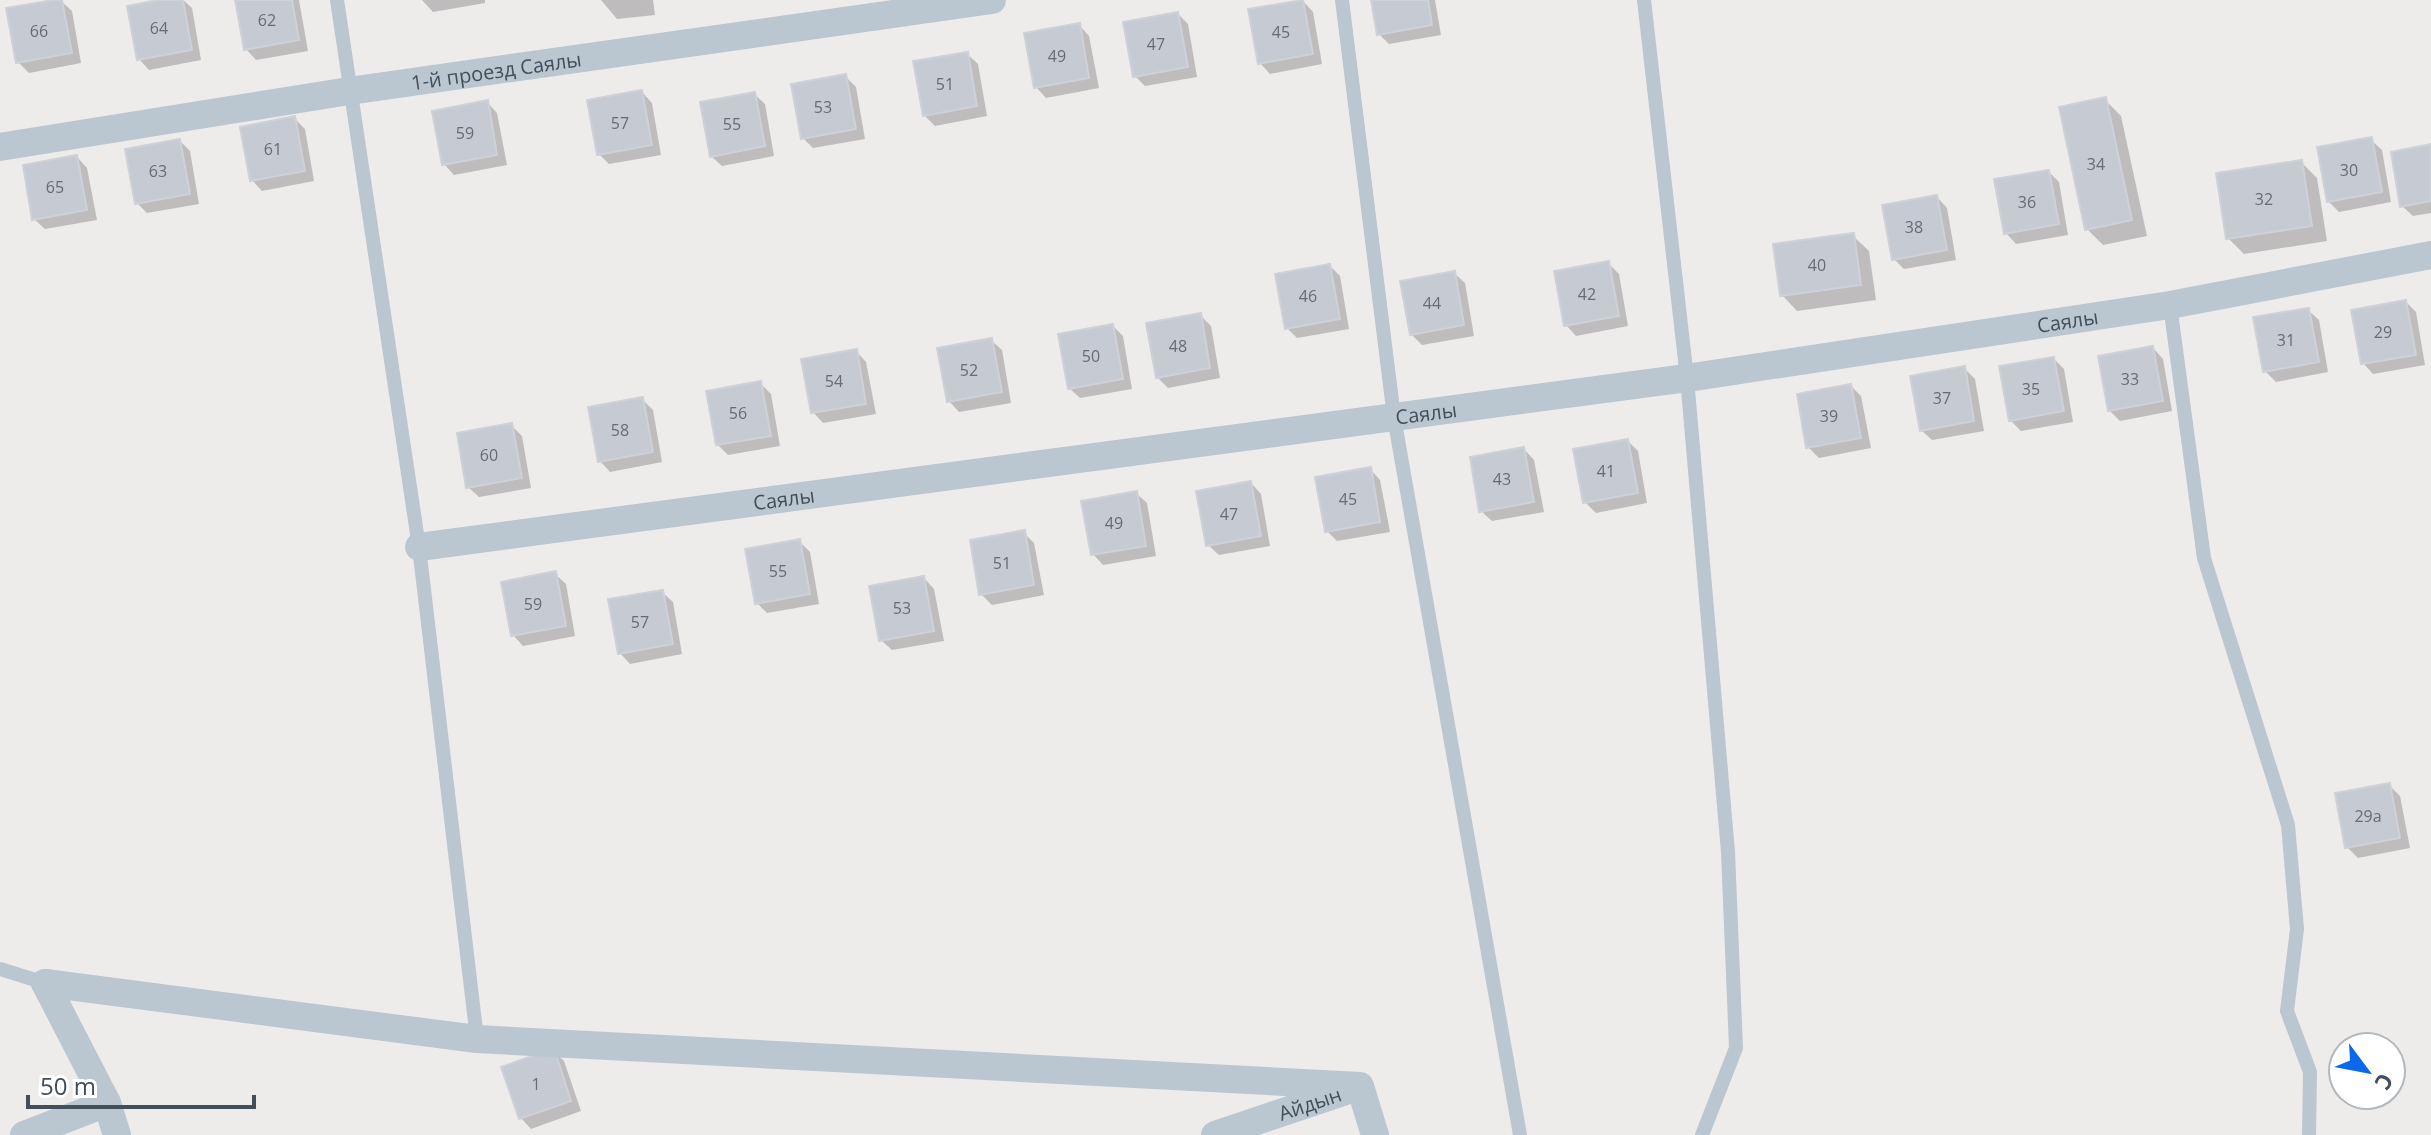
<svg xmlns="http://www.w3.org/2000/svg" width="2431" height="1135" font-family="'Open Sans',sans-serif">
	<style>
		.shadow { fill: #0003 }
		.building { fill: #c6cad2; stroke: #ced1d8; stroke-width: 2 }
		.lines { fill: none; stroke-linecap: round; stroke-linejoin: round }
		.lane { stroke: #bac6d0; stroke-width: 14 }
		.street { stroke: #bac6d0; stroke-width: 28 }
		.labels { text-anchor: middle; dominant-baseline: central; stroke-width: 8; stroke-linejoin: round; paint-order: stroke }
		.number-label { font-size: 16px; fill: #636d78 }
		.street-label { font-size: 20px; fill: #424e5a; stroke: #fff }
	</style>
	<rect width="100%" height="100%" fill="#eeebeb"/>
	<!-- shadow -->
	<path class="shadow" d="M169,0H183L192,8L201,60L149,70L139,59Z
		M237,0H299L308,51L256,60L246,49Z
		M422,0H485V3L433,12Z
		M601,0H653L655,15L617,19Z
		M1373,0H1435L1441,35L1389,44L1379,34Z
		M61,1L72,11L81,63L29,73L18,62Z
		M1303,1L1313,12L1322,64L1270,74L1260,63Z
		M1178,14L1188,24L1197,77L1145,86L1135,76Z
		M1079,25L1089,36L1099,88L1046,98L1036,87Z
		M967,54L978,64L987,116L935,126L924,115Z
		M845,76L856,87L865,139L813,148L803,138Z
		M642,92L652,103L661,155L609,164L599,154Z
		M754,94L765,104L774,156L722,166L711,156Z
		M2105,100L2121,116L2147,236L2103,245L2087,229Z
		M487,102L497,113L507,165L454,175L444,164Z
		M295,119L305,129L314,181L262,191L252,180Z
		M2371,140L2382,150L2391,202L2339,212L2328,201Z
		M180,141L190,151L199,204L147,213L137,203Z
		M2431,146V213L2413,216L2402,206Z
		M77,157L87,168L97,220L45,229L34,219Z
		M2301,162L2317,178L2327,241L2244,254L2228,238Z
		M2049,172L2059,182L2068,235L2016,244L2006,233Z
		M1937,197L1947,208L1956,260L1904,269L1894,259Z
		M1853,236L1869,251L1876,300L1797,311L1782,295Z
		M1608,263L1619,274L1628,326L1576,336L1566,325Z
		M1330,266L1340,276L1349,329L1297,338L1287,328Z
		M1454,273L1465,283L1474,336L1422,345L1411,334Z
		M2406,302L2416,312L2425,365L2373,374L2363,363Z
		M2308,310L2319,320L2328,372L2276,382L2265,371Z
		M1200,315L1211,326L1220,378L1168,388L1157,377Z
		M1113,326L1123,336L1132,389L1080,398L1069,388Z
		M991,340L1002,350L1011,403L959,412L949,401Z
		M2153,348L2163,359L2172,411L2120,421L2109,410Z
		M856,351L866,362L876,414L823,423L813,412Z
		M2054,359L2064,369L2073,422L2021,431L2010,420Z
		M1964,368L1975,379L1984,431L1932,440L1921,430Z
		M760,383L771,394L780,446L728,455L717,444Z
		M1851,386L1861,396L1871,448L1819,458L1808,447Z
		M642,399L653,410L662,462L610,472L600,461Z
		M511,425L522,436L531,488L479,497L468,487Z
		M1628,441L1638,451L1647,503L1596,513L1585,502Z
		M1524,449L1534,460L1544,512L1492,521L1481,511Z
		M1370,469L1380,480L1390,532L1337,541L1327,531Z
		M1251,483L1261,494L1270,546L1219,555L1208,545Z
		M1136,493L1147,503L1156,556L1103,565L1093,554Z
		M1024,533L1034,543L1044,595L992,605L981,594Z
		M799,541L810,552L819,604L767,613L757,603Z
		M555,574L566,584L575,636L523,646L513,635Z
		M924,578L934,589L944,641L892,650L881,640Z
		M662,592L673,602L682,654L630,664L620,653Z
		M2390,786L2400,796L2410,848L2358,858L2347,847Z
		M553,1051L564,1061L581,1111L531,1129L521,1118Z"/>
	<!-- building -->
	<path class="building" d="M54,0H62L72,53L16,63L6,8Z
		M158,0H183L192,50L137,60L127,6Z
		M235,0H292L299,40L244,50Z
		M1303,0L1313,54L1258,64L1248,9Z
		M1371,0H1428L1432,25L1377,35Z
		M1178,12L1188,67L1133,77L1123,22Z
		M1080,23L1089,78L1034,88L1024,33Z
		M968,52L977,106L923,116L913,61Z
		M846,74L856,129L801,139L791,84Z
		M642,90L652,145L597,155L587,100Z
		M755,92L765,146L710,157L700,102Z
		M2106,97L2132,220L2085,230L2059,107Z
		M488,100L497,155L442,165L432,111Z
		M295,116L305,171L250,181L240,127Z
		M2372,137L2382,192L2327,202L2317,147Z
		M180,139L190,194L135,204L125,149Z
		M2431,144V201L2400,207L2391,152Z
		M77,155L87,210L32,220L23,165Z
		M2302,160L2312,226L2226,239L2216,173Z
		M2049,170L2059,224L2004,234L1994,179Z
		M1937,195L1947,250L1892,260L1882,205Z
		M1854,233L1861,285L1780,296L1773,244Z
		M1609,261L1619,316L1564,326L1554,271Z
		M1330,264L1340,319L1285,329L1275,274Z
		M1455,271L1464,325L1410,335L1400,281Z
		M2406,300L2416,355L2361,364L2351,310Z
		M2309,308L2319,362L2263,372L2253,317Z
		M1201,313L1210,368L1156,378L1146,323Z
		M1113,324L1123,379L1068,389L1058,334Z
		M992,338L1002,392L947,402L937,348Z
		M2153,346L2163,401L2108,411L2098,356Z
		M857,349L866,404L811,413L801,359Z
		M2054,357L2064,411L2009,421L1999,366Z
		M1965,366L1974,421L1920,431L1910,376Z
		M761,381L771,436L716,445L706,391Z
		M1851,384L1861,438L1806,448L1797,394Z
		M643,397L653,452L598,462L588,407Z
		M512,423L522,478L466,488L457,433Z
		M1628,439L1638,493L1583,503L1573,449Z
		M1524,447L1534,502L1479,512L1470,457Z
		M1371,467L1380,522L1325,532L1315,477Z
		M1251,481L1261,536L1206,546L1196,491Z
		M1137,491L1146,546L1091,555L1081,501Z
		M1025,530L1034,585L979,595L970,540Z
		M800,539L810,594L755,604L745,549Z
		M556,571L566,626L511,636L501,582Z
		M924,576L934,631L879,641L869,586Z
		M663,590L673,644L618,654L608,599Z
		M2390,783L2400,838L2345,848L2335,793Z
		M554,1048L571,1101L519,1119L501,1067Z"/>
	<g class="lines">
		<!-- lane -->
		<path class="lane" d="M337,0L419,547L477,1039
			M1342,0L1394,417L1520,1135
			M1644,0L1687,378L1728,852L1736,1048L1702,1135
			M2170,305L2204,558L2288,825L2297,929L2287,1011L2310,1072L2309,1135
			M0,969L45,983"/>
		<!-- street -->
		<g class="street">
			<path id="s1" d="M0,147L349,91L992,0"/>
			<path id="s2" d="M419,547L1687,378L2170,305L2431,255"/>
			<path d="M45,983L477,1039L1360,1086L1375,1135"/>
			<path d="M45,983L107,1103L117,1135"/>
			<path d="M24,1135L107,1103"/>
			<path id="s3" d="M1215,1135L1343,1092"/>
		</g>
	</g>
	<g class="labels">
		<!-- number labels -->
		<g class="number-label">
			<text x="267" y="20">62</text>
			<text x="159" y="28">64</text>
			<text x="39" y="31">66</text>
			<text x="1281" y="32">45</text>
			<text x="1156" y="44">47</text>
			<text x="1057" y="56">49</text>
			<text x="945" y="84">51</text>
			<text x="823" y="107">53</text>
			<text x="620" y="123">57</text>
			<text x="732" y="124">55</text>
			<text x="465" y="133">59</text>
			<text x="273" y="149">61</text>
			<text x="2096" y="164">34</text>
			<text x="2349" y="170">30</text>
			<text x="158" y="171">63</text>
			<text x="55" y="187">65</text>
			<text x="2264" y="199">32</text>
			<text x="2027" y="202">36</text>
			<text x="1914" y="227">38</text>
			<text x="1817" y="265">40</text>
			<text x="1587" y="294">42</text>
			<text x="1308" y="296">46</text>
			<text x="1432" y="303">44</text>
			<text x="2383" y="332">29</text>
			<text x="2286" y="340">31</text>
			<text x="1178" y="346">48</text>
			<text x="1091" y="356">50</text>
			<text x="969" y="370">52</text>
			<text x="2130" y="379">33</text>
			<text x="834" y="381">54</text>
			<text x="2031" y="389">35</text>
			<text x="1942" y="398">37</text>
			<text x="738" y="413">56</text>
			<text x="1829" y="416">39</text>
			<text x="620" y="430">58</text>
			<text x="489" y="455">60</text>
			<text x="1606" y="471">41</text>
			<text x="1502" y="479">43</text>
			<text x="1348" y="499">45</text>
			<text x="1229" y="514">47</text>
			<text x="1114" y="523">49</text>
			<text x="1002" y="563">51</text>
			<text x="778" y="571">55</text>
			<text x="533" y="604">59</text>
			<text x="902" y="608">53</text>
			<text x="640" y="622">57</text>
			<text x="2368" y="816">29а</text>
			<text x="536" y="1084">1</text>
		</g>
		<!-- street labels -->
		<g class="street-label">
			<text stroke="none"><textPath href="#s1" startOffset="502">1-й проезд Саялы</textPath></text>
			<text stroke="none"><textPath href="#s2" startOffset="1664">Саялы</textPath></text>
			<text stroke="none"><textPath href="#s2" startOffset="1016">Саялы</textPath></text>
			<text stroke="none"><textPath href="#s2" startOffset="368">Саялы</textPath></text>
			<text stroke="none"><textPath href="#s3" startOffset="100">Айдын</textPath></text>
		</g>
	</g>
	<!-- north arrow -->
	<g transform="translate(2367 1071) rotate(122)"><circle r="38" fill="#ffffff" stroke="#b3b8bd" stroke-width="2"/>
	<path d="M0-6L14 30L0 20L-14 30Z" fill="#0969ea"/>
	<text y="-12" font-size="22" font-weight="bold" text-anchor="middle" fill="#424e5a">С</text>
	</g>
	<!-- scale -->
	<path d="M28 1095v12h226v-12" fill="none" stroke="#424e5a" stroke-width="4"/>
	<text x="40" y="1095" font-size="24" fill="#424e5a" stroke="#ffffff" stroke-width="6" paint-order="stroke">50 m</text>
</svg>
